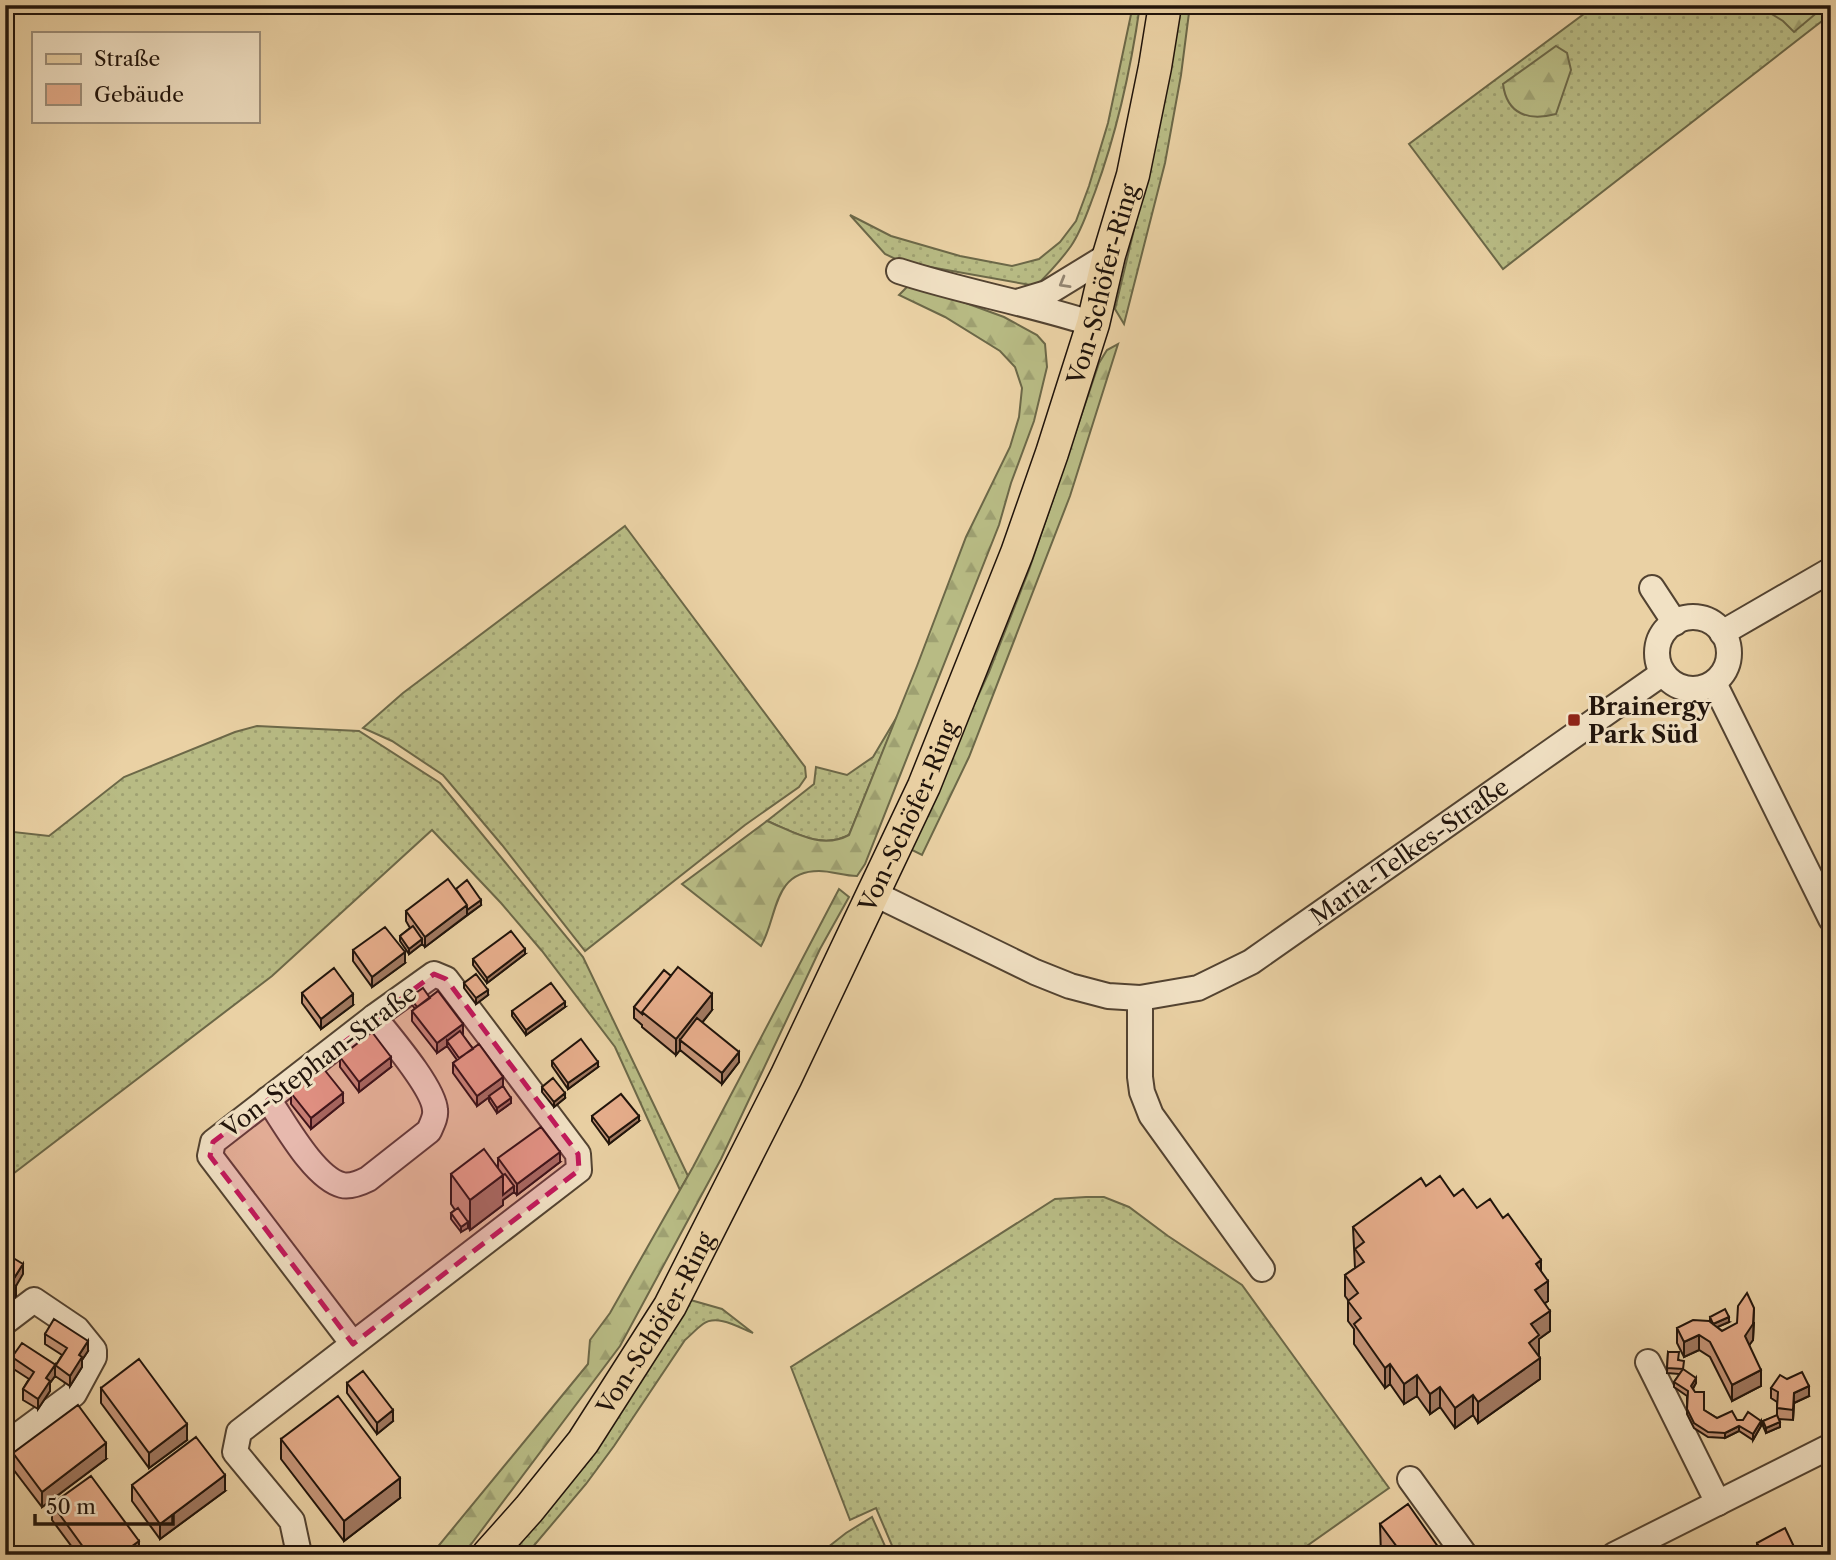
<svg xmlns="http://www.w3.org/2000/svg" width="1836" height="1560" font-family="'Libre Caslon Text',serif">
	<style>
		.grass { fill: url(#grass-dots); stroke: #6c6848; stroke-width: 2 }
		.forest { fill: url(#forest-firs); stroke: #6c6848; stroke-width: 2 }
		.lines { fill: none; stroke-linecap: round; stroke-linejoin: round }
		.minor-casing { stroke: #534331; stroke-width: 28 }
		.major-casing { stroke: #21140b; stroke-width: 35 }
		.minor { stroke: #f1e1c4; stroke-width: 24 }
		.major { stroke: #ead1a4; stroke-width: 32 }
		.wall { fill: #c69578; stroke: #21140b; stroke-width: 2 }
		.shaded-wall { fill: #a17961; stroke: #21140b; stroke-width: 2 }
		.building { fill: #e6ad8b; stroke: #21140b; stroke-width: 2 }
		.oneway { stroke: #938571 }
		.marked { fill: #c2185b; fill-opacity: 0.2; stroke: #c2185b; stroke-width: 5; stroke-dasharray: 14 9; stroke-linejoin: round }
		.poi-dot { fill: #8f2418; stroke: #f1e1c4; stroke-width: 2.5 }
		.labels { text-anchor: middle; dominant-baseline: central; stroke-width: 6; stroke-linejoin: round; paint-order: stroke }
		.street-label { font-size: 24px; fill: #21140b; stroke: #f1e1c4 }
		.poi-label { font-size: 24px; font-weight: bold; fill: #21140b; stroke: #f1e1c4; text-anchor: start }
	</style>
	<defs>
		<pattern id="grass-dots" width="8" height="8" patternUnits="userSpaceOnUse" patternTransform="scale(1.75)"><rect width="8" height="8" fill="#b8bb84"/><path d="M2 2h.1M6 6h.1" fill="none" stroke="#9ea071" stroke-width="1.8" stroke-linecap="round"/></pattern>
		<pattern id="forest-firs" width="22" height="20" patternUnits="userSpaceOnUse" patternTransform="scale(1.75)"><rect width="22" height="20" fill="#b8bb84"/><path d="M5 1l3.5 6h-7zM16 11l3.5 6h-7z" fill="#9ea071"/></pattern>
	</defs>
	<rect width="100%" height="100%" fill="#ead1a4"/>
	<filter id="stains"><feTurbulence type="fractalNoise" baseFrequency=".00286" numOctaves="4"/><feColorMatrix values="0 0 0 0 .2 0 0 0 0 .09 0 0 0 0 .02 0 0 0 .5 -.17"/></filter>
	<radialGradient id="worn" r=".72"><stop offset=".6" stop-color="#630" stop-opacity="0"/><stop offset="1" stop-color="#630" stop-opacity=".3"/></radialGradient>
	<!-- grass -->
	<path class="grass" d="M1133,5H1140C1131,68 1117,132 1095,192C1088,210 1082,230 1071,246C1061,260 1048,274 1036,286L902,262L885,254L850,215L891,236L960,256L1012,266L1039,259L1060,242L1076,221L1089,186L1108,123Z
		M1178,5H1190L1181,75L1165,163L1124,324L1115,309L1162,113Z
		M1596,5H1831V14L1503,269L1409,144Z
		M625,526L805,767L806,777L799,787L745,825L585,951L502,845L443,775L392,741L363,728L403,693Z
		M898,715L849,835C821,850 794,832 767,821L814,784L816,767L847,775L873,757Z
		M257,726L359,731L440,783L583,957L688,1176L680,1190L615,1047L542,951L501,903L432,830L272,976L5,1180V876L12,859L5,854V831L49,836L124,777L235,732Z
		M1086,1197H1104L1129,1207L1168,1236L1242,1285L1389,1488L1294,1555H896L876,1508L850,1520L791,1367L1055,1199Z
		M687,1299L722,1309L753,1333C738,1327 717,1314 703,1324C696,1329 691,1335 685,1340L614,1446L586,1484L526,1555H502Z
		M872,1517L889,1555H818L846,1533Z"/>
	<!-- forest -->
	<path class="forest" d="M1757,5H1826L1794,32L1783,21Z
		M1556,46L1567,53L1571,70L1556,114C1529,121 1507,115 1503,84Z
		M911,283L1004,317L1037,335L1045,344L1047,367L1034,421L1011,483L999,525L865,864L857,876C844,876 832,871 819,871C772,871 778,917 761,946L682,884L767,821C794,832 821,850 849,835L917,666L966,537L1010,447L1019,417L1022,388L1015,367L1000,351L945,317L899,295Z
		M1118,344L1070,496L969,757L922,855L908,848L989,672L1029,570L1099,363L1107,350Z
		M839,889L849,897L820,949L721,1159L620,1346L463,1555H431L588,1364L590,1340L610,1313L693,1167Z"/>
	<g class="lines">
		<!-- minor casing -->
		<g class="minor-casing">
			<g id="minor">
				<path d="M899,271C963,292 1029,303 1093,324"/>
				<path d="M1017,302L1047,293L1109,255"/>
				<path d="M1652,588L1675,623"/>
				<circle cx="1693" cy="653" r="36"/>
				<path d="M1722,633L1831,570"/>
				<path d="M1714,683L1831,919"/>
				<path id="s1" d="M875,894L1035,972L1070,986L1108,996L1140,998L1198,988L1251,962L1663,673"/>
				<path d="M1140,998V1077L1142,1092L1151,1115L1262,1269"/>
				<path d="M268,1099C284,1122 314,1178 342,1185C350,1187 360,1183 368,1179L429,1131C432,1124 436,1117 435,1110C434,1088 389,1036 374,1017"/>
				<path d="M5,1322L34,1300L77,1329L94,1350V1357L74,1394L5,1445"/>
				<path d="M1648,1362L1718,1503"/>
				<path d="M1410,1479L1465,1555"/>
				<path d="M296,1555L298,1549L292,1521L235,1452L239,1432L579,1170L578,1154L446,979L434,974L374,1017L213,1142L210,1156L353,1344"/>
				<path d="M1614,1555L1831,1446"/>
			</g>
		</g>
		<!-- major casing -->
		<g class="major-casing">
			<g id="major">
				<path id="s2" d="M488,1555L529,1509L583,1442L670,1306L786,1077L924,786L1017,553L1052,453L1093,324L1109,255L1133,175L1155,67L1165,5"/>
			</g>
		</g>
		<!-- minor -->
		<use href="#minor" class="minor"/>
		<!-- major -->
		<use href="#major" class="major"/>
	</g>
	<!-- wall -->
	<path class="wall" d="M456,889L481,905L425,947L422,944L409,954L400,941V936L410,928L406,921V911Z
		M353,950L405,963L372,987L353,961Z
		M525,954L487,983L473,965V959Z
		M464,983L488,995L476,1004L464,988Z
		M302,993L353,1005L321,1029L302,1003Z
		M410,997L430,998L463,1034L462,1035L503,1086L511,1103L497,1113L489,1101V1097L477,1106L453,1073V1063L457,1060L447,1046L437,1053L412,1021V1011L415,1009L410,1002Z
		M565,1007L526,1035L512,1016V1011Z
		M634,1007L712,1010L702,1023L739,1062L722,1084L680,1050L676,1055L642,1027V1025L634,1018Z
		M340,1057L391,1067L359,1092L340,1067Z
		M552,1061L598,1067L568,1089L552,1066Z
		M542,1087L565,1098L554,1107L542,1092Z
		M291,1093L343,1103L311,1129L291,1104Z
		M592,1116L639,1121L609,1144L592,1121Z
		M498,1158L560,1162L517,1195L514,1192L503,1200V1205L470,1230L468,1227L461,1232L451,1219V1213L455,1210L451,1204V1174L498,1168Z
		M1426,1186L1454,1196L1477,1208L1541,1272L1548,1301L1545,1303L1550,1331L1539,1339V1355L1538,1356L1540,1379L1478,1423L1473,1415L1455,1428L1440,1407L1430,1414L1417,1396L1404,1404L1390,1384L1385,1388L1354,1344V1329L1348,1321V1300L1345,1296V1275L1355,1268L1353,1227Z
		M1710,1317L1729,1322L1717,1327L1722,1331L1754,1323L1753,1340L1749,1345L1761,1386L1732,1401L1710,1357L1699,1350L1684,1357L1677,1343V1328L1710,1322Z
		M45,1334L88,1351L82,1360V1367L70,1386L55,1376L50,1383V1391L38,1409L23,1400V1389L29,1379L12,1368V1357L56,1365L62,1355L45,1344Z
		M1668,1352L1679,1360L1683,1369L1696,1383L1693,1389L1704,1410L1717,1418L1737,1420L1761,1426L1753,1440L1739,1431L1725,1438L1708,1437L1694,1428L1687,1414V1396L1674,1387V1382L1680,1374L1667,1373Z
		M1787,1379L1809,1396L1794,1403L1793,1420L1779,1419L1780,1427L1766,1433L1763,1426V1421L1777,1416V1402L1771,1398V1388Z
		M347,1383L393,1421L377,1434L347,1393Z
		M101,1388L187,1440L149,1468L101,1403Z
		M281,1439L400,1498L344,1541L281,1459Z
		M13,1453L106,1459L42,1507L13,1469Z
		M132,1485L225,1491L160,1539L132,1501Z
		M52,1504L139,1555H78L52,1520Z
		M1380,1524L1441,1555H1381Z
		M1757,1543L1798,1555H1757Z"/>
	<!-- shaded-wall -->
	<path class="shaded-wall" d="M481,900V905L467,915V910Z
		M467,905V915L425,947V937Z
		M422,939V944L409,954V949Z
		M525,949V954L487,983V978Z
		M405,952V963L372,987V977Z
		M488,990V995L476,1004V998Z
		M353,994V1005L321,1029V1019Z
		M712,994V1010L685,1044L680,1040V1050L676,1055V1039Z
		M565,1002V1007L526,1035V1030Z
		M463,1024V1034L449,1044L447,1041V1046L437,1053V1043Z
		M739,1052V1062L722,1084V1073Z
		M391,1057V1067L359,1092V1082Z
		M598,1062V1067L568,1089V1083Z
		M503,1077V1087L477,1106V1096Z
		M343,1093V1103L311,1129V1118Z
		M565,1093V1098L554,1107V1102Z
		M511,1098V1103L497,1113V1108Z
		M639,1116V1121L609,1144V1138Z
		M560,1152V1162L517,1195V1184Z
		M503,1175L514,1186V1192L503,1200V1205L470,1230V1200Z
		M468,1222V1228L461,1232V1227Z
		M1541,1260V1280L1536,1264Z
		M23,1264V1274L16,1286V1296L5,1312V1302L11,1283Z
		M1548,1281V1301L1535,1310V1290Z
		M1754,1308L1753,1340L1745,1351V1336Z
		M1550,1311V1331L1539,1339V1355L1529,1363V1343L1531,1324Z
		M1729,1317V1322L1713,1329V1324Z
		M1699,1335V1350L1684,1357V1342Z
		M88,1341V1351L82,1360V1367L70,1386V1376L79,1355Z
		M1540,1358V1379L1478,1423V1402Z
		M1390,1364V1384L1385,1388V1368Z
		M55,1365V1376L50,1383V1391L38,1409V1399L46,1378Z
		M1761,1370V1386L1732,1401V1385Z
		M1417,1375V1396L1404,1404V1384Z
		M7,1378V1388L5,1391V1381Z
		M1696,1378V1383L1691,1391V1386Z
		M1809,1386V1396L1794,1403L1793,1420L1794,1393Z
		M1440,1387V1407L1430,1414V1394Z
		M1473,1395V1415L1455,1428V1408Z
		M393,1410V1421L377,1434V1423Z
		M1761,1421V1426L1753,1440V1434Z
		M1780,1422V1427L1766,1433V1428Z
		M187,1424V1440L149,1468V1453Z
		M1739,1426V1431L1725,1438V1433Z
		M106,1443V1459L42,1507V1492Z
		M225,1475V1491L160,1539V1524Z
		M400,1478V1498L344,1541V1521Z
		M139,1541V1555H120Z"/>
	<!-- building -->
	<path class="building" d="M448,879L467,905L425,937L406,911Z
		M467,880L481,900L467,910V905L456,889Z
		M413,926L422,939L409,949L400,936Z
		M385,927L405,952L372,977L353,950Z
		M511,931L525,949L487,978L473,959Z
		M678,967L712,994L676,1039L642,1012Z
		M334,968L353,994L321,1019L302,993Z
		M664,970L671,976L642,1012V1014L634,1007Z
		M476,974L488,990L476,998L464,983Z
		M551,983L565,1002L526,1030L512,1011Z
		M423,988L430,998L417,1007L410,997Z
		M438,991L463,1024L437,1043L412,1011Z
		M697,1018L739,1052L722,1073L680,1040Z
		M460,1031L473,1049L459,1058L447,1041Z
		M372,1032L391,1057L359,1082L340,1057Z
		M581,1039L598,1062L568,1083L552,1061Z
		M479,1044L503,1077L477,1096L453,1063Z
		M323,1068L343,1093L311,1118L291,1093Z
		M553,1078L565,1093L554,1102L542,1087Z
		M503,1086L511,1098L497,1108L489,1096Z
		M621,1094L639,1116L609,1138L592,1116Z
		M541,1127L560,1152L517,1184L498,1158Z
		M484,1149L503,1175L470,1200L451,1174Z
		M505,1174L514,1186L503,1195V1175Z
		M1440,1176L1454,1196L1463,1189L1477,1208L1490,1199L1503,1218L1508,1214L1541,1260L1536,1264L1548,1281L1535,1290L1550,1311L1531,1324L1539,1335L1529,1343L1540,1358L1478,1402L1473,1395L1455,1408L1440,1387L1430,1394L1417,1375L1404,1384L1390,1364L1385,1368L1354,1324L1361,1318L1348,1301L1358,1293L1345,1275L1364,1262L1355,1249L1364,1242L1353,1227L1421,1178L1426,1186Z
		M458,1208L468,1222L461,1227L451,1213Z
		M5,1253L23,1264L11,1283L16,1286L5,1302Z
		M1747,1293L1754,1308L1753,1324L1745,1336L1761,1370L1732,1385L1710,1342L1699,1335L1684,1342L1677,1328L1693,1320L1709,1321L1722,1331L1737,1323L1738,1306Z
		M1725,1309L1729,1317L1713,1324L1710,1317Z
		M54,1319L88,1341L79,1355L82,1357L70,1376L55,1365L46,1378L50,1381L38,1399L23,1389L34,1372L12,1357L22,1343L56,1365L67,1348L45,1334Z
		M1668,1352H1679L1678,1360L1684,1361L1683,1369L1667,1368Z
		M139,1359L187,1424L149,1453L101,1388Z
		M1683,1369L1696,1378L1691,1386L1695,1392H1704V1410L1717,1418L1732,1411L1737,1420H1743L1748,1412L1761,1421L1753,1434L1739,1426L1725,1433L1708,1432L1694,1423L1687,1409L1688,1391L1674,1382Z
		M363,1371L393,1410L377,1423L347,1383Z
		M1802,1372L1809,1386L1794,1393L1793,1410L1777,1408L1778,1392L1771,1388L1780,1375L1787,1379Z
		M338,1396L400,1478L344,1521L281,1439Z
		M78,1405L106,1443L42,1492L13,1453Z
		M1777,1415L1780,1422L1766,1428L1763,1421Z
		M196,1437L225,1475L160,1524L132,1485Z
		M91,1476L139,1541L120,1555H89L52,1504Z
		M1408,1504L1441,1551L1436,1555H1403L1380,1524Z
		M1785,1528L1798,1555H1763L1757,1543Z"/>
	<!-- one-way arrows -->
	<defs><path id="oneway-chevron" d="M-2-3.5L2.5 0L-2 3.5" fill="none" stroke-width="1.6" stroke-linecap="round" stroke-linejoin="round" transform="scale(1.75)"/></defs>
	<use class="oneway" href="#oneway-chevron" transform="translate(1064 283) rotate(150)"/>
	<!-- marked area -->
	<path class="marked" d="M434,974L446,979L578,1154L579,1170L353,1344L210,1156L213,1142Z"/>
	<!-- markers -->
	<rect class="poi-dot" x="1567" y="713" width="14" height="14" rx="3.5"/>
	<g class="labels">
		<!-- street labels -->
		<g class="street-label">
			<text stroke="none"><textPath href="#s2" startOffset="1421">Von-Schöfer-Ring</textPath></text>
			<text stroke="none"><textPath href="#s2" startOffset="854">Von-Schöfer-Ring</textPath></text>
			<text stroke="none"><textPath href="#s1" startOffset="598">Maria-Telkes-Straße</textPath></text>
			<text transform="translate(319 1061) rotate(-37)">Von-Stephan-Straße</text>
			<text stroke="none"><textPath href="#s2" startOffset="287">Von-Schöfer-Ring</textPath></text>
		</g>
		<!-- poi labels -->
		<g class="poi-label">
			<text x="1588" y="706">Brainergy<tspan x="1588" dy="28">Park Süd</tspan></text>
		</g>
	</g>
	<!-- margin -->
	<rect width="1836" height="1560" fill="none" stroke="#ead1a4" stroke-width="28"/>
	<rect x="7" y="7" width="1822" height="1546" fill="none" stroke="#21140b" stroke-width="3.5"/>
	<rect x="14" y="14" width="1808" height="1532" fill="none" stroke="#21140b" stroke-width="2"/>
	<!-- legend -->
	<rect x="32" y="32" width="228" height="91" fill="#f1e1c4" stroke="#9e8f7a" stroke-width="2"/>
	<rect x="46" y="54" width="35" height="10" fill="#ead1a4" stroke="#9e8f7a" stroke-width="2"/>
	<text x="94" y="66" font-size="21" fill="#21140b">Straße</text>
	<rect x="46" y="84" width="35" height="21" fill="#e6ad8b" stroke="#9e8f7a" stroke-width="2"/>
	<text x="94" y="102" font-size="21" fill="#21140b">Gebäude</text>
	<!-- scale -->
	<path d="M35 1514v10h138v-10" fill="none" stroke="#21140b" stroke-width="3.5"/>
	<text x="46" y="1514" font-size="21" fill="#21140b" stroke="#f1e1c4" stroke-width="5" paint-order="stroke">50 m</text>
	<rect width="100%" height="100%" filter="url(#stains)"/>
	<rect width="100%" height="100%" fill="url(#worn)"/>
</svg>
